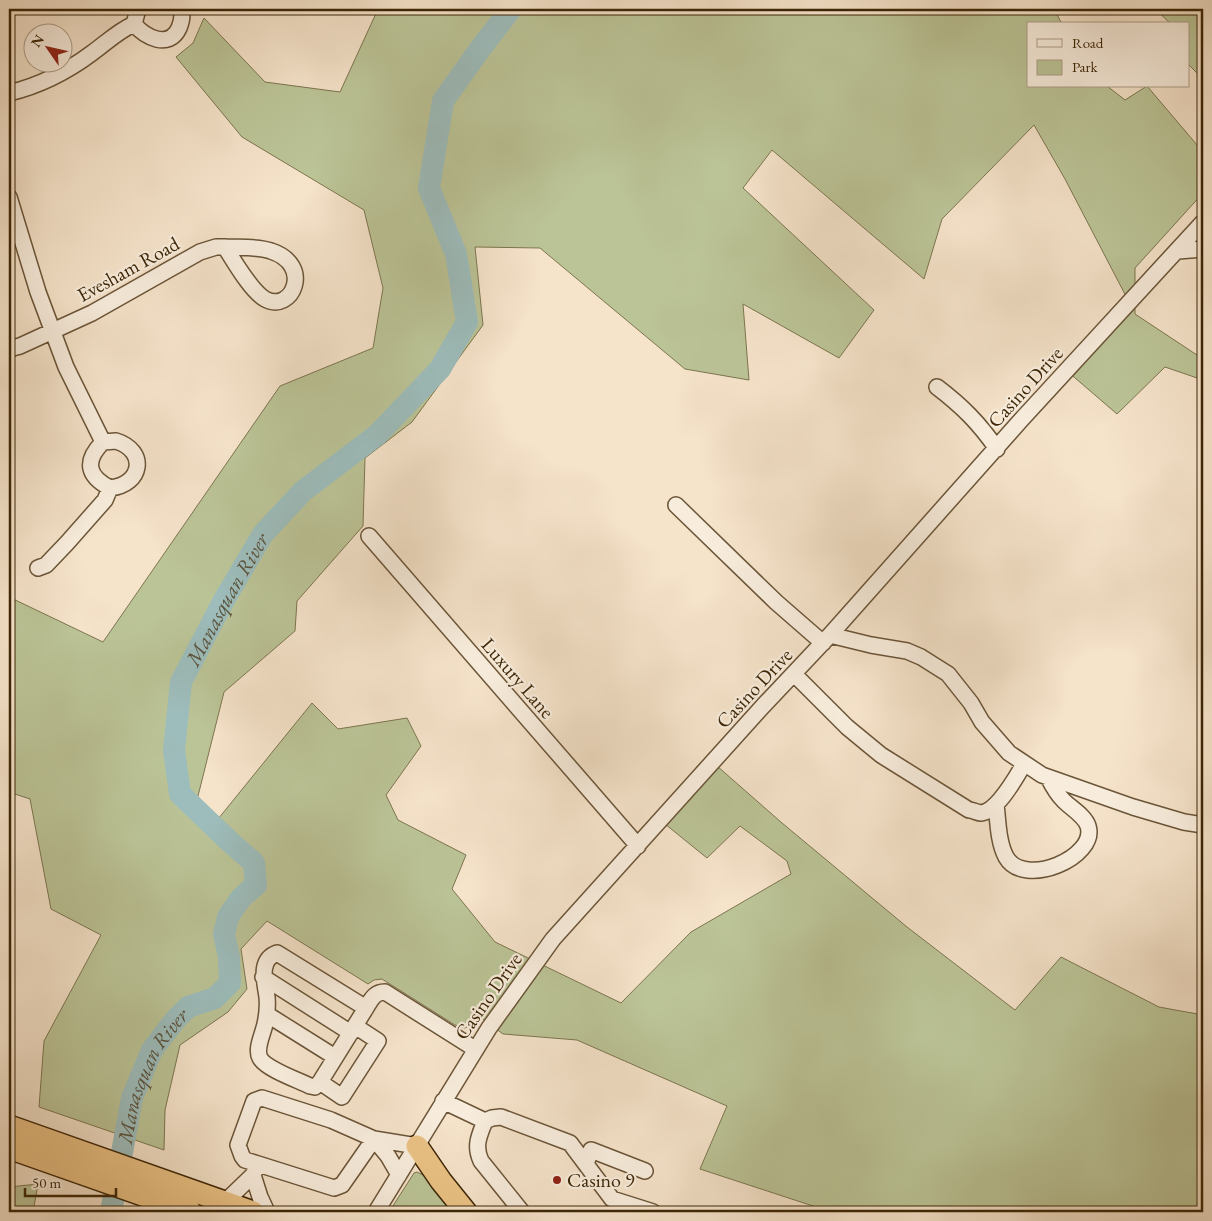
<svg xmlns="http://www.w3.org/2000/svg" width="1212" height="1221" font-family="'EB Garamond',serif">
	<style>
		.green { fill: #bbc497; stroke: #7c754f }
		.lines { fill: none; stroke-linecap: round; stroke-linejoin: round }
		.river { stroke: #9dbdbc; stroke-width: 22 }
		.minor-casing { stroke: #6b5538; stroke-width: 18 }
		.highway-casing { stroke: #3d2607; stroke-width: 24 }
		.minor { stroke: #f8eddd; stroke-width: 15 }
		.highway { stroke: #eac285; stroke-width: 21 }
		.poi-dot { fill: #8f2418; stroke: #f8eddd; stroke-width: 2 }
		.labels { text-anchor: middle; dominant-baseline: central; stroke-width: 4.5; stroke-linejoin: round; paint-order: stroke }
		.street-label { font-size: 20px; fill: #3d2607; stroke: #f8eddd }
		.poi-label { font-size: 20px; fill: #3d2607; stroke: #f8eddd; text-anchor: start }
		.water-label { font-size: 21px; font-style: italic; fill: #5a533d; stroke: #f8eddd }
	</style>
	<rect width="100%" height="100%" fill="#f5e3ca"/>
	<filter id="stains"><feTurbulence type="fractalNoise" baseFrequency=".004" numOctaves="4"/><feColorMatrix values="0 0 0 0 .2 0 0 0 0 .09 0 0 0 0 .02 0 0 0 .5 -.17"/></filter>
	<radialGradient id="worn" r=".72"><stop offset=".6" stop-color="#630" stop-opacity="0"/><stop offset="1" stop-color="#630" stop-opacity=".3"/></radialGradient>
	<!-- green -->
	<path class="green" d="M378,9H1054L1062,24H1028V86H1107L1125,100L1147,86L1203,152V193L1135,268V314L1203,359V380L1165,367L1117,414L1067,371L1129,302L1065,179L1034,125L942,219L924,279L772,150L743,188L874,310L839,358L743,304L749,380L685,369L540,248L475,247L483,325L412,422L365,458L363,526L297,601L295,631L224,692L197,800L210,829L312,703L338,729L407,718L421,746L386,795L398,820L466,855L452,889L495,942L621,1003L691,932L791,874L787,861L740,826L707,858L665,824L717,766L782,823L907,927L1015,1010L1061,957L1159,1007L1203,1015V1212H812L813,1206L700,1169L727,1106L577,1040L503,1034L479,1016L473,1024L465,1028L455,1025L382,979L374,980L368,984L267,921L241,949L247,989L228,1012L180,1045L165,1110L164,1150L39,1107L44,1041L101,935L51,909L30,799L9,792V597L103,642L280,386L373,348L383,288L364,210L242,137L176,57L193,43L204,18L265,82L340,92Z
		M1155,9H1203V79L1188,64V24H1171Z
		M417,1172L427,1177L457,1212H389L414,1173Z
		M38,1184L33,1212H9V1187Z"/>
	<g class="lines">
		<!-- river -->
		<path class="river" id="s1" d="M111,1212L132,1098L152,1050L175,1020L188,1007L215,998L230,983L229,957L224,934L228,917L241,898L256,885L254,863L229,841L180,794L174,750L181,682L224,600L263,534L303,491L377,435L440,369L467,322L456,254L429,188L443,101L480,49L511,9"/>
		<!-- minor casing -->
		<g class="minor-casing">
			<path id="minor" d="M138,9L134,24C145,37 169,50 179,28C182,21 183,16 181,9
				M9,93C38,86 68,71 92,53C106,43 118,31 134,24
				M9,197L38,292L66,367L103,442
				M225,247C239,248 257,246 271,251C314,265 292,314 265,299C251,291 234,261 225,247Z
				M1178,251L1203,249
				M9,349L20,346L92,313L200,252L216,247H225
				M937,387C962,406 979,423 997,449
				M116,441C148,451 142,485 110,488C87,476 84,461 103,442Z
				M676,505L776,602L823,643
				M369,536L638,846
				M38,568L46,565L67,543L105,500L110,488
				M830,635L871,645L907,651L921,657L948,674L971,703L982,722L1009,753L1042,775L1133,807L1184,822L1203,825
				M794,674L847,727L881,755L969,810C973,810 978,813 981,813C998,811 1016,777 1024,764
				M996,804C998,821 998,842 1006,857C1024,889 1098,857 1088,826C1085,816 1071,808 1064,801C1058,795 1053,787 1049,779
				M263,977L351,1033
				M366,1008L320,1082L315,1087L310,1086C298,1080 266,1069 260,1058C255,1049 263,1034 265,1024C267,1015 268,1007 267,997C265,982 258,960 277,953L366,1008C371,1000 374,992 385,992L475,1049
				M268,1015L335,1057
				M320,1082L342,1097L378,1041L355,1026
				M443,1101L485,1121C479,1136 474,1146 481,1161L522,1212
				M485,1121L492,1118L501,1117L570,1143L612,1199L653,1212
				M374,1139L388,1156L399,1175
				M258,1164L245,1160L242,1156L238,1145L254,1101L262,1098L331,1120L374,1139L417,1146
				M586,1164L591,1150L645,1171
				M253,1175L260,1197L267,1212
				M225,1202L253,1175L258,1164L334,1188L342,1185L374,1139
				M376,1212L489,1028L553,939L763,706L830,635L1021,420L1203,222"/>
		</g>
		<!-- highway casing -->
		<g class="highway-casing">
			<path id="highway" d="M9,1126L253,1212
				M417,1146L441,1181L466,1212
				M9,1148L191,1212"/>
		</g>
		<!-- minor -->
		<use href="#minor" class="minor"/>
		<!-- highway -->
		<use href="#highway" class="highway"/>
	</g>
	<!-- markers -->
	<circle class="poi-dot" cx="557" cy="1180" r="5"/>
	<g class="labels">
		<!-- street labels -->
		<g class="street-label">
			<text transform="translate(128 269) rotate(-29)">Evesham Road</text>
			<text transform="translate(1025 387) rotate(-48)">Casino Drive</text>
			<text transform="translate(518 678) rotate(49)">Luxury Lane</text>
			<text transform="translate(754 688) rotate(-47)">Casino Drive</text>
			<text transform="translate(488 996) rotate(-55)">Casino Drive</text>
		</g>
		<!-- poi labels -->
		<g class="poi-label">
			<text x="567" y="1180">Casino 9</text>
		</g>
		<!-- water labels -->
		<g class="water-label">
			<text stroke="none"><textPath href="#s1" startOffset="714">Manasquan River</textPath></text>
			<text stroke="none"><textPath href="#s1" startOffset="144">Manasquan River</textPath></text>
		</g>
	</g>
	<!-- margin -->
	<rect width="1212" height="1221" fill="none" stroke="#f5e3ca" stroke-width="30"/>
	<rect x="10" y="10" width="1192" height="1201" fill="none" stroke="#3d2607" stroke-width="2.5"/>
	<rect x="15" y="15" width="1182" height="1191" fill="none" stroke="#3d2607"/>
	<!-- legend -->
	<rect x="1027" y="22" width="162" height="65" fill="#f8eddd" stroke="#ad9d87"/>
	<rect x="1037" y="39" width="25" height="8" fill="#f8eddd" stroke="#ad9d87"/>
	<text x="1072" y="48" font-size="15" fill="#3d2607">Road</text>
	<rect x="1037" y="60" width="25" height="15" fill="#bbc497" stroke="#ad9d87"/>
	<text x="1072" y="72" font-size="15" fill="#3d2607">Park</text>
	<!-- north arrow -->
	<g transform="translate(48 48) rotate(304)"><circle r="24" fill="#f8eddd" stroke="#ad9d87"/>
	<path d="M0-4L9 19L0 12L-9 19Z" fill="#8f2418"/>
	<text y="-8" font-size="14" font-weight="bold" text-anchor="middle" fill="#3d2607">N</text>
	</g>
	<!-- scale -->
	<path d="M25 1188v8h91v-8" fill="none" stroke="#3d2607" stroke-width="2.5"/>
	<text x="32" y="1188" font-size="15" fill="#3d2607" stroke="#f8eddd" stroke-width="4" paint-order="stroke">50 m</text>
	<rect width="100%" height="100%" filter="url(#stains)"/>
	<rect width="100%" height="100%" fill="url(#worn)"/>
</svg>
